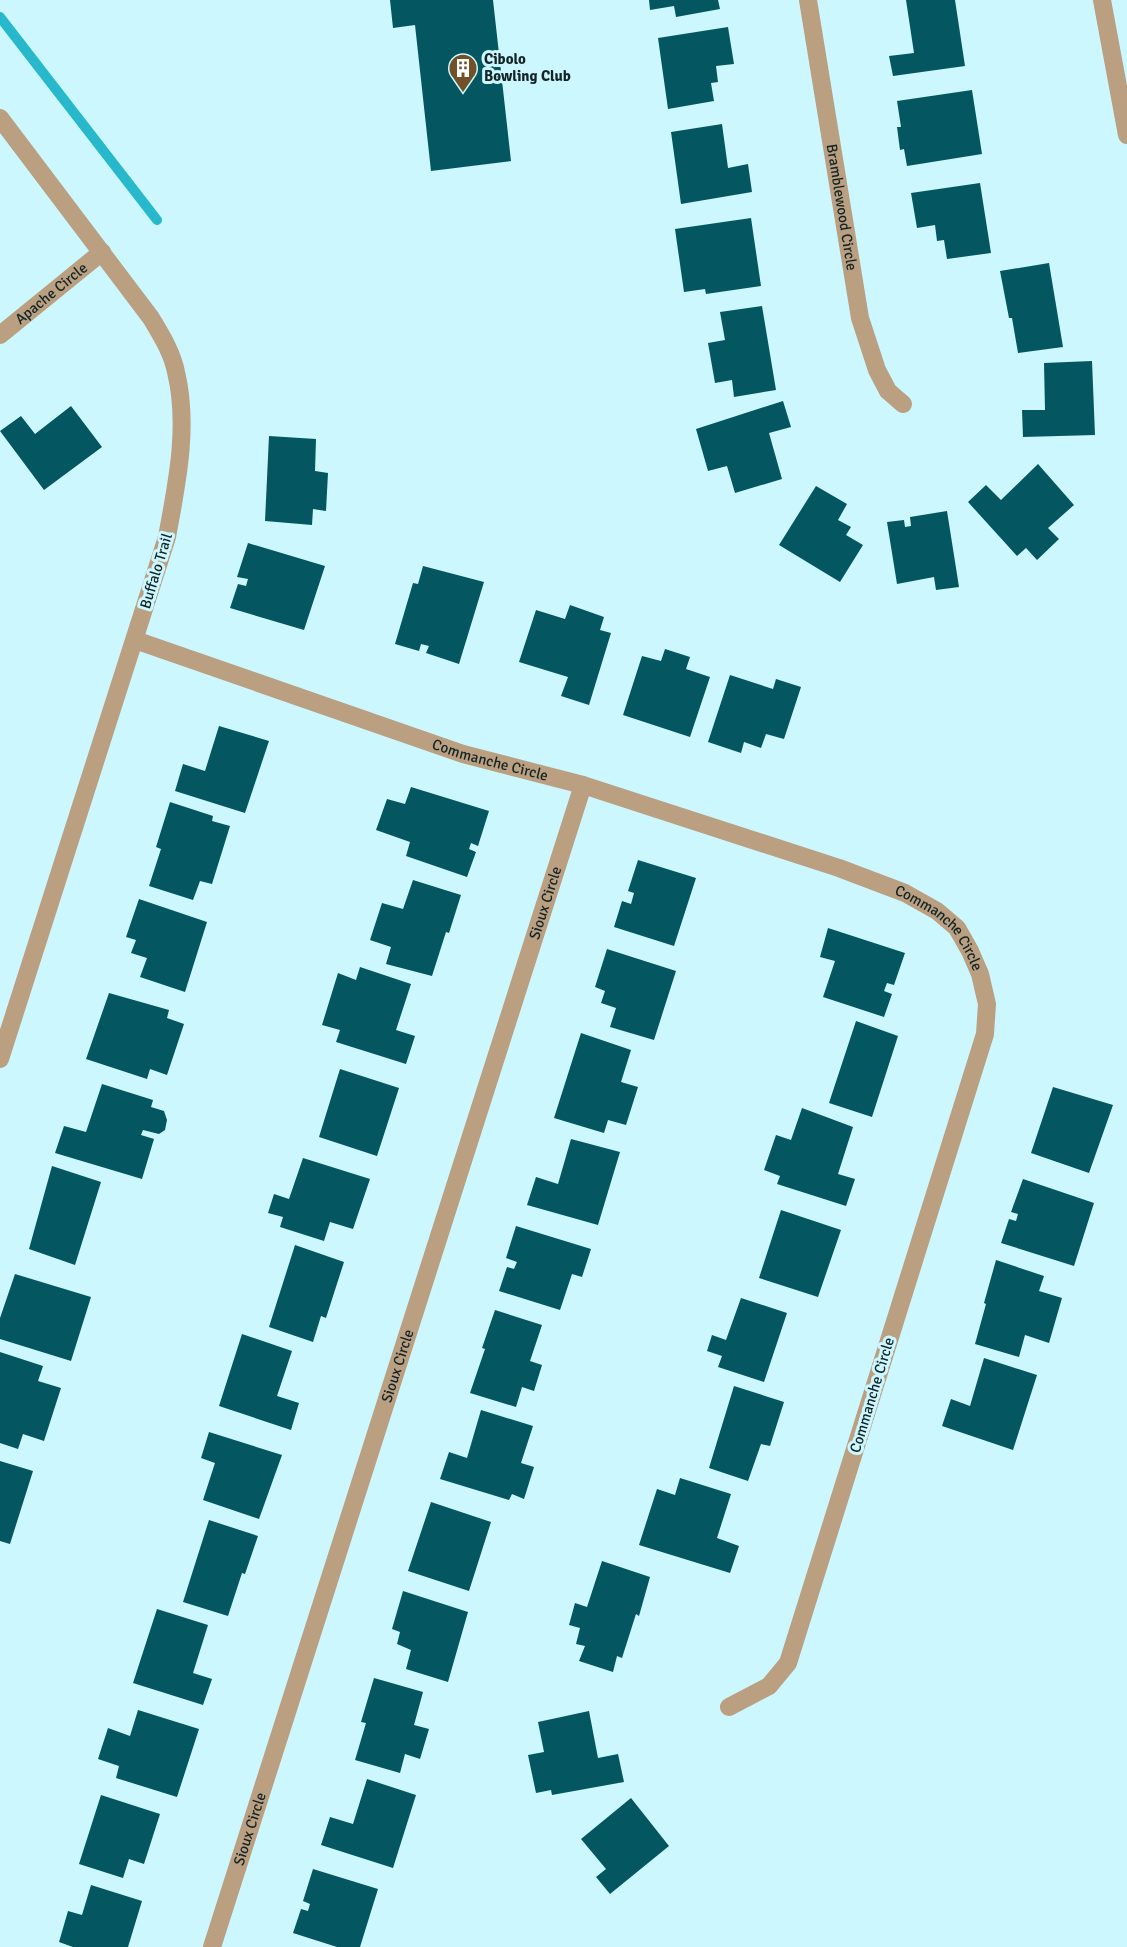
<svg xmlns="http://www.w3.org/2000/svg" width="1127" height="1947" font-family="Signika,sans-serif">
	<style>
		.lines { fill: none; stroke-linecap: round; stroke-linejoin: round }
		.stream { stroke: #27b9cb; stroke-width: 10 }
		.building { fill: #045660 }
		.minor { stroke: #ba9f81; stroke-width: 18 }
		.labels { text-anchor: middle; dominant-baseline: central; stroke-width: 6; stroke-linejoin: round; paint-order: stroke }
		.poi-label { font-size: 15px; font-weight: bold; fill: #142527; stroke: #ccf7fe; text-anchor: start }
		.street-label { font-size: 15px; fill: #142527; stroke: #ccf7fe }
	</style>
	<rect width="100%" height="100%" fill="#ccf7fe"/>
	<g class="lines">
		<!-- stream -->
		<path class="stream" d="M0,17L157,220"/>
	</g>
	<!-- building -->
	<path class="building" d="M390,0H493L511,161L431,171L415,25L393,28Z
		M649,0H718L720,9L676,17L674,6L650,10Z
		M906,0H955L965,66L893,76L889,56L914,53Z
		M728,27L734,64L716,66L718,82L711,83L714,101L668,109L658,38Z
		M972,90L982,154L907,166L904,149L900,150L897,127H901L897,101Z
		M722,124L728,168L748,164L752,192L681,204L671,132Z
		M980,183L991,253L947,259L944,240L937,241L935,225L917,228L911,193Z
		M751,218L761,286L706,294L705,289L684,292L675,229Z
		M1049,263L1063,347L1018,353L1012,318H1009L1000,271Z
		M762,306L776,390L734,397L732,380L715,383L708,343L725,340L720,312Z
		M1092,361L1095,435L1023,437L1022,410H1045L1044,363Z
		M783,401L791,427L769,433L782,479L735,493L727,466L708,471L696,429Z
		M71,406L102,447L44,490L0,431L21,416L35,434Z
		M269,436L316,439L315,471L328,473L326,511L313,509L312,525L265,521Z
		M1038,464L1074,505L1048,528L1059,539L1037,560L1026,548L1017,556L968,502L986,485L1001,500Z
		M816,486L847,504L838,520L851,527L846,535L863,545L840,582L779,545Z
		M947,511L959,587L936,590L934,577L897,584L887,522L904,520L905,527L911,526L910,517Z
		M248,543L325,566L304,630L230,608L238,584L246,586L248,579L237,577Z
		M423,566L484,582L459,664L426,653L429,646L421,644L419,651L395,644L413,583L418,584Z
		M570,605L604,617L600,630L611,633L589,705L561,696L568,677L519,662L536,610L565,619Z
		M665,649L690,657L686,669L710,677L690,737L623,715L642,656L661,661Z
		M730,675L773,689L776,679L801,687L784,739L766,734L761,748L744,742L741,753L708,742Z
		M219,726L269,741L245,813L175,791L183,764L205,771Z
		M411,787L489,811L478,846L471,843L469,849L476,852L467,877L406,856L410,842L376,830L387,799L405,804Z
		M170,802L213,816L212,821L230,826L212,884L200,881L193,900L149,886L161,849L156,847Z
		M638,860L696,878L674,946L614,927L622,901L631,904L634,893L628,891Z
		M413,880L461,895L449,933L446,932L432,976L386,964L391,947L370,940L382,903L403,909Z
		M139,899L207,922L185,992L140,977L147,958L131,953L136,940L126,937Z
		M828,928L905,953L894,985L887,983L884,991L892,994L884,1017L823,997L835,961L820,957Z
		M607,949L676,971L654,1040L610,1027L616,1008L601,1003L605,991L595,987Z
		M360,967L411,984L396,1030L415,1036L406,1064L336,1042L340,1030L322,1025L338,973L356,980Z
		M109,993L169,1010L167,1018L184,1024L167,1075L150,1069L147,1079L86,1059Z
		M856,1021L898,1036L872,1117L829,1103Z
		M581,1033L631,1050L621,1082L638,1087L626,1125L608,1120L604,1133L554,1118Z
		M340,1069L399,1088L377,1156L319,1137Z
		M102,1084L153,1100L151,1107L164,1111L167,1120L165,1130L159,1134L143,1130L141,1135L154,1139L142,1179L55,1153L64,1126L86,1132Z
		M1053,1087L1113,1105L1089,1173L1031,1153Z
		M802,1108L853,1127L838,1174L855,1179L846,1206L777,1184L780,1176L764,1170L776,1135L791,1140Z
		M571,1139L620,1152L598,1225L527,1205L536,1177L558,1184Z
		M303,1158L370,1179L353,1229L330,1222L324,1241L280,1227L283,1217L268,1213L274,1194L289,1199Z
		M52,1166L101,1182L75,1265L29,1249Z
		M1023,1179L1094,1203L1074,1266L1001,1243L1009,1219L1016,1221L1018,1214L1011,1212Z
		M781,1210L841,1230L818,1297L759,1278Z
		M516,1226L591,1249L582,1277L572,1274L560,1310L499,1291L507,1267L514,1269L517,1262L506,1258Z
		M295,1245L344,1262L326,1318L321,1316L313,1342L269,1327Z
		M996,1260L1044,1276L1039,1291L1062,1298L1049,1343L1025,1335L1019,1357L975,1344L986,1304L984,1303Z
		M15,1274L91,1297L71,1361L0,1339V1318Z
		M741,1298L787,1313L764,1382L718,1367L722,1356L707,1351L712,1335L726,1340Z
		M495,1310L542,1325L530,1361L542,1365L534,1391L522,1387L516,1407L470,1393L485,1349L482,1348Z
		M242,1334L292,1351L277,1396L299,1403L291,1430L219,1406Z
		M0,1352L43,1366L38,1381L61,1388L44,1441L23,1434L18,1449L0,1443Z
		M984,1358L1037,1375L1013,1450L942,1426L951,1399L970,1406Z
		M734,1386L784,1402L770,1446L761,1444L748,1481L709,1468Z
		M481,1410L533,1426L521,1463L534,1467L524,1499L512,1494L509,1500L440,1479L449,1452L467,1458Z
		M209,1432L282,1455L259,1519L203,1500L215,1463L201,1458Z
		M0,1461L33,1471L10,1544L0,1541Z
		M680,1478L731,1494L717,1538L739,1546L730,1573L639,1545L657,1489L675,1495Z
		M431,1502L491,1522L469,1591L408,1571Z
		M209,1520L258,1536L245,1574L242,1573L228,1616L183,1602Z
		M602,1561L650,1577L639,1616L636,1614L622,1658L617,1656L613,1672L579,1661L585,1646L576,1644L580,1628L569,1625L575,1603L587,1607Z
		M403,1591L468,1612L448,1682L406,1669L411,1650L397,1644L400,1632L392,1629Z
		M157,1609L208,1625L193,1673L212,1679L203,1705L133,1683Z
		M374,1678L423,1692L414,1725L429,1729L420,1759L405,1754L400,1773L355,1760L366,1723L361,1722Z
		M138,1710L199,1729L177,1797L116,1778L119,1766L98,1759L108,1728L130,1736Z
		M589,1711L598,1758L618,1754L624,1782L552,1795L551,1790L536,1793L528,1755L544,1752L538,1722Z
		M367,1779L416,1795L393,1868L321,1845L330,1817L353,1824Z
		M101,1795L160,1814L144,1864L129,1859L123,1878L79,1864Z
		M631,1798L669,1846L610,1894L596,1877L606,1869L581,1839Z
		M313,1869L378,1889L360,1947H337L293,1933L301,1909L308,1911L310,1904L303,1901Z
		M91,1885L142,1901L128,1947H73L59,1942L68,1911L82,1915Z"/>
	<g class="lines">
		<!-- minor -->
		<g class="minor">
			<path id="s1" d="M808,0L860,318L877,370L888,391L903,404"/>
			<path d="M1102,0L1127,135"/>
			<path d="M0,118L151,318C161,335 172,352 176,372C189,426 177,483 167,537L0,1059"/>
			<path id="s2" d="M0,335L102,252"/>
			<path id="s3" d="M135,640L463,754L583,785L839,868L905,893L937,911L957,928L970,951L980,974L987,1004L985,1034L788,1663L769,1686L729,1707"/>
			<path id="s4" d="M212,1947L583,785"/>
		</g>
	</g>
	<!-- icons -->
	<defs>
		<g id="building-pin" transform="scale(1.5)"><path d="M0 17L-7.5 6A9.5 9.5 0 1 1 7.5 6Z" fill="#725028" stroke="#ccf7fe"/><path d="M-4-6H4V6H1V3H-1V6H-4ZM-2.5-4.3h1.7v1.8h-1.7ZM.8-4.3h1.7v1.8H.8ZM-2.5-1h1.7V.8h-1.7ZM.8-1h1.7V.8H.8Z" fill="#fff"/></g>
	</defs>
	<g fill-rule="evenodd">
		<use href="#building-pin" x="463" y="68"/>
	</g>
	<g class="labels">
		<!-- poi labels -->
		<g class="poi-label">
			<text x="484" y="59">Cibolo<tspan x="484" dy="17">Bowling Club</tspan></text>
		</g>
		<!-- street labels -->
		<g class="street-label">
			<text stroke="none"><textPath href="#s1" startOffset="210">Bramblewood Circle</textPath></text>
			<text stroke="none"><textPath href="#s2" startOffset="66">Apache Circle</textPath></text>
			<text transform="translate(156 571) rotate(-73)">Buffalo Trail</text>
			<text stroke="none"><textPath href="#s3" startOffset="375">Commanche Circle</textPath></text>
			<text stroke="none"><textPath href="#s4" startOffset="1096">Sioux Circle</textPath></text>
			<text stroke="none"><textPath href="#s3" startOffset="861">Commanche Circle</textPath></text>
			<text stroke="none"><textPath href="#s4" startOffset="610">Sioux Circle</textPath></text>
			<text transform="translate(872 1395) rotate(-73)">Commanche Circle</text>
			<text stroke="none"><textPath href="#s4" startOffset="124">Sioux Circle</textPath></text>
		</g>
	</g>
</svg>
